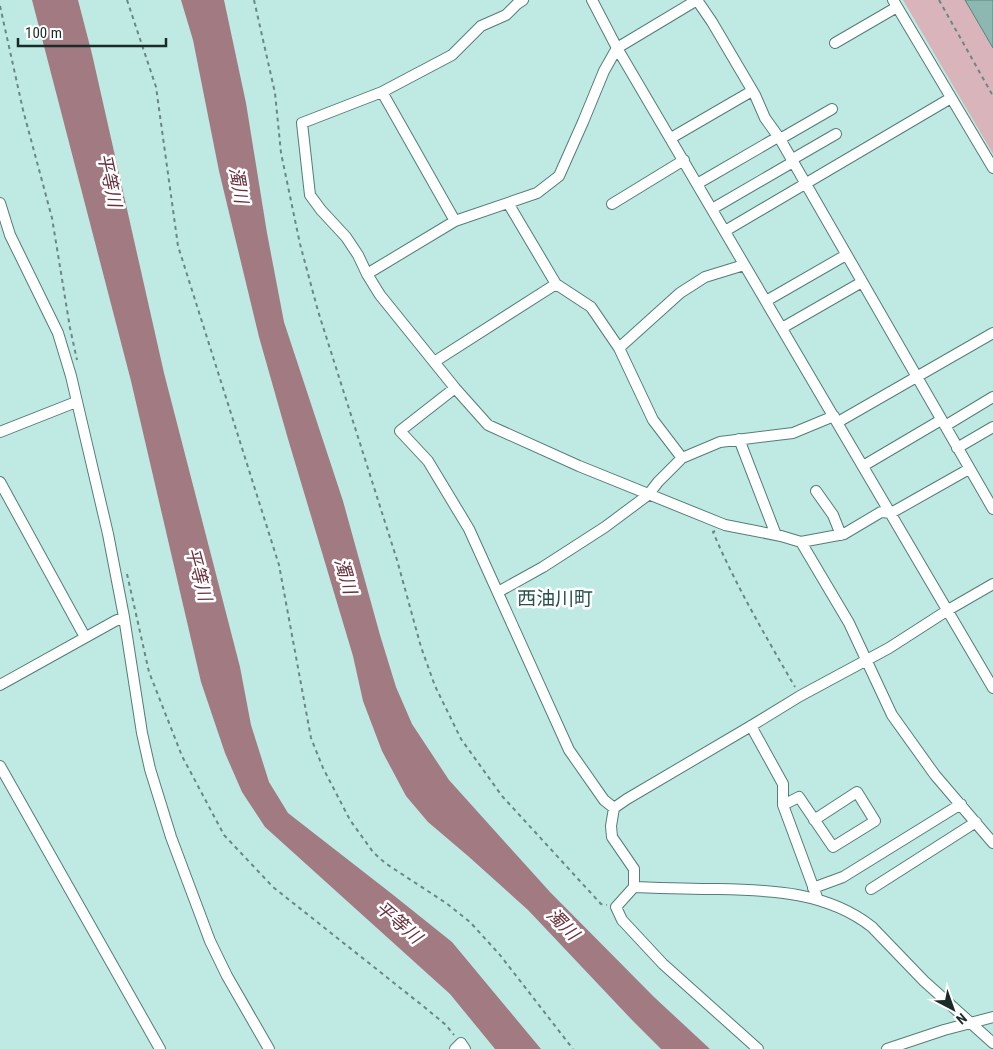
<svg xmlns="http://www.w3.org/2000/svg" width="993" height="1049" font-family="'Roboto Condensed','Noto Sans JP',sans-serif">
	<style>
		.park { fill: #d9b5bb }
		.water { fill: #a27a82 }
		.building { fill: #8db8b1; stroke: #59837c }
		.lines { fill: none; stroke-linecap: round; stroke-linejoin: round }
		.minor-casing { stroke: #547d77; stroke-width: 12 }
		.path { stroke: #6a8883; stroke-width: 2; stroke-dasharray: 4 4; stroke-linecap: butt }
		.minor { stroke: #fff; stroke-width: 10 }
		.labels { text-anchor: middle; dominant-baseline: central; stroke-width: 5; stroke-linejoin: round; paint-order: stroke }
		.water-label { font-size: 18px; font-style: italic; fill: #68313e; stroke: #fff }
		.quarter-label { font-size: 19px; fill: #29524c; stroke: #fff }
	</style>
	<rect width="100%" height="100%" fill="#beeae3"/>
	<!-- park -->
	<path class="park" d="M903,0H993V154Z"/>
	<!-- water -->
	<path class="water" d="M32,0H78L92,54L164,373L240,667L251,725L269,782L288,813L392,894L452,942L541,1049H495L450,994L265,827L242,792L225,753L201,682L131,381Z
		M181,0H224L246,103L267,233L284,322L343,501L380,635L396,687L412,724L449,780L550,892L654,997L710,1049H661L632,1020L528,910L468,856L428,822L406,796L382,751L363,701L353,656L288,439L259,337L219,171L193,40Z"/>
	<!-- building -->
	<path class="building" d="M965,0H993V48Z"/>
	<g class="lines">
		<!-- minor casing -->
		<g class="minor-casing">
			<path id="minor" d="M592,0L617,48L993,688
				M697,0L617,48L604,71L583,122L559,176L537,193L455,221L367,274L380,295L455,388L488,425L579,466L725,525L781,536L801,542L844,534L881,512L891,513L969,469
				M697,0L712,22L755,95L765,118L780,139L993,509
				M893,0L993,168
				M835,43L897,7
				M382,92L455,221
				M671,138L752,91
				M780,139L832,109
				M791,160L836,134
				M697,184L778,137
				M0,203L10,235L58,333L71,376L108,534L124,617L142,733L150,769L171,837L210,941L227,976L269,1049
				M612,204L684,160
				M712,209L793,162
				M725,231L951,98
				M367,274L358,255L346,237L321,210L310,195L302,123L382,92L452,55L481,26L506,15L517,4L523,0
				M766,301L846,255
				M782,328L862,282
				M619,348L680,293L705,277L744,265
				M434,362L556,284
				M455,388L400,431L428,461L469,529L569,750L604,800L614,808
				M838,422L993,333
				M945,426L993,397
				M0,432L76,402
				M739,439L776,535
				M957,448L993,427
				M682,458L720,442L793,433L834,416
				M863,466L941,420
				M0,482L85,637
				M816,491L833,515L841,535
				M801,542L849,623L892,715L935,775L993,843
				M498,592L543,567L605,527L648,495L658,482L682,458L653,420L619,348L591,307L556,284L508,203
				M0,685L115,621L124,617
				M751,726L783,784V805L818,900
				M0,766L160,1049
				M783,805L799,797L833,847L875,821L857,792L814,820
				M634,887C662,888 690,889 718,889C771,890 828,892 872,927L924,981L993,1043
				M813,888L843,877L961,804
				M871,889L976,822
				M455,1049L461,1043L465,1049
				M758,1049L663,964L622,920L616,907L634,887V869L612,837L611,826L614,808L627,799L751,726L800,696L889,648L948,610L993,584
				M887,1049L944,1030L993,1017"/>
		</g>
		<!-- path -->
		<path class="path" d="M127,0L156,87L178,246L279,565L311,738L323,768L350,820L373,852L385,863L446,903L470,922L500,955L573,1049
			M254,0L275,93L281,153L300,244L318,311L397,560L421,647L435,686L461,739L502,796L601,904L607,905
			M939,0L993,96
			M0,6L23,110L52,218L70,328L77,360
			M715,531L713,532C736,586 766,637 795,687
			M127,574L149,672L182,756L224,835L273,887L423,1006L446,1025L454,1035"/>
		<!-- minor -->
		<use href="#minor" class="minor"/>
	</g>
	<g class="labels">
		<!-- water labels -->
		<g class="water-label">
			<text transform="translate(110 180) rotate(78)">平等川</text>
			<text transform="translate(239 185) rotate(80)">濁川</text>
			<text transform="translate(199 574) rotate(75)">平等川</text>
			<text transform="translate(346 576) rotate(74)">濁川</text>
			<text transform="translate(399 922) rotate(41)">平等川</text>
			<text transform="translate(563 924) rotate(45)">濁川</text>
		</g>
		<!-- quarter labels -->
		<g class="quarter-label">
			<text x="555" y="598">西油川町</text>
		</g>
	</g>
	<!-- north arrow -->
	<g transform="translate(953 1009) rotate(139)" stroke="#ffffff" stroke-width="4" paint-order="stroke">
	<path d="M0-4L9 19L0 12L-9 19Z" fill="#1a2b28"/>
	<text y="-8" font-size="14" font-weight="bold" text-anchor="middle" fill="#1a2b28">N</text>
	</g>
	<!-- scale -->
	<path d="M18 38v8h148v-8" fill="none" stroke="#1a2b28" stroke-width="2.5"/>
	<text x="25" y="38" font-size="15" fill="#1a2b28" stroke="#ffffff" stroke-width="4" paint-order="stroke">100 m</text>
</svg>
